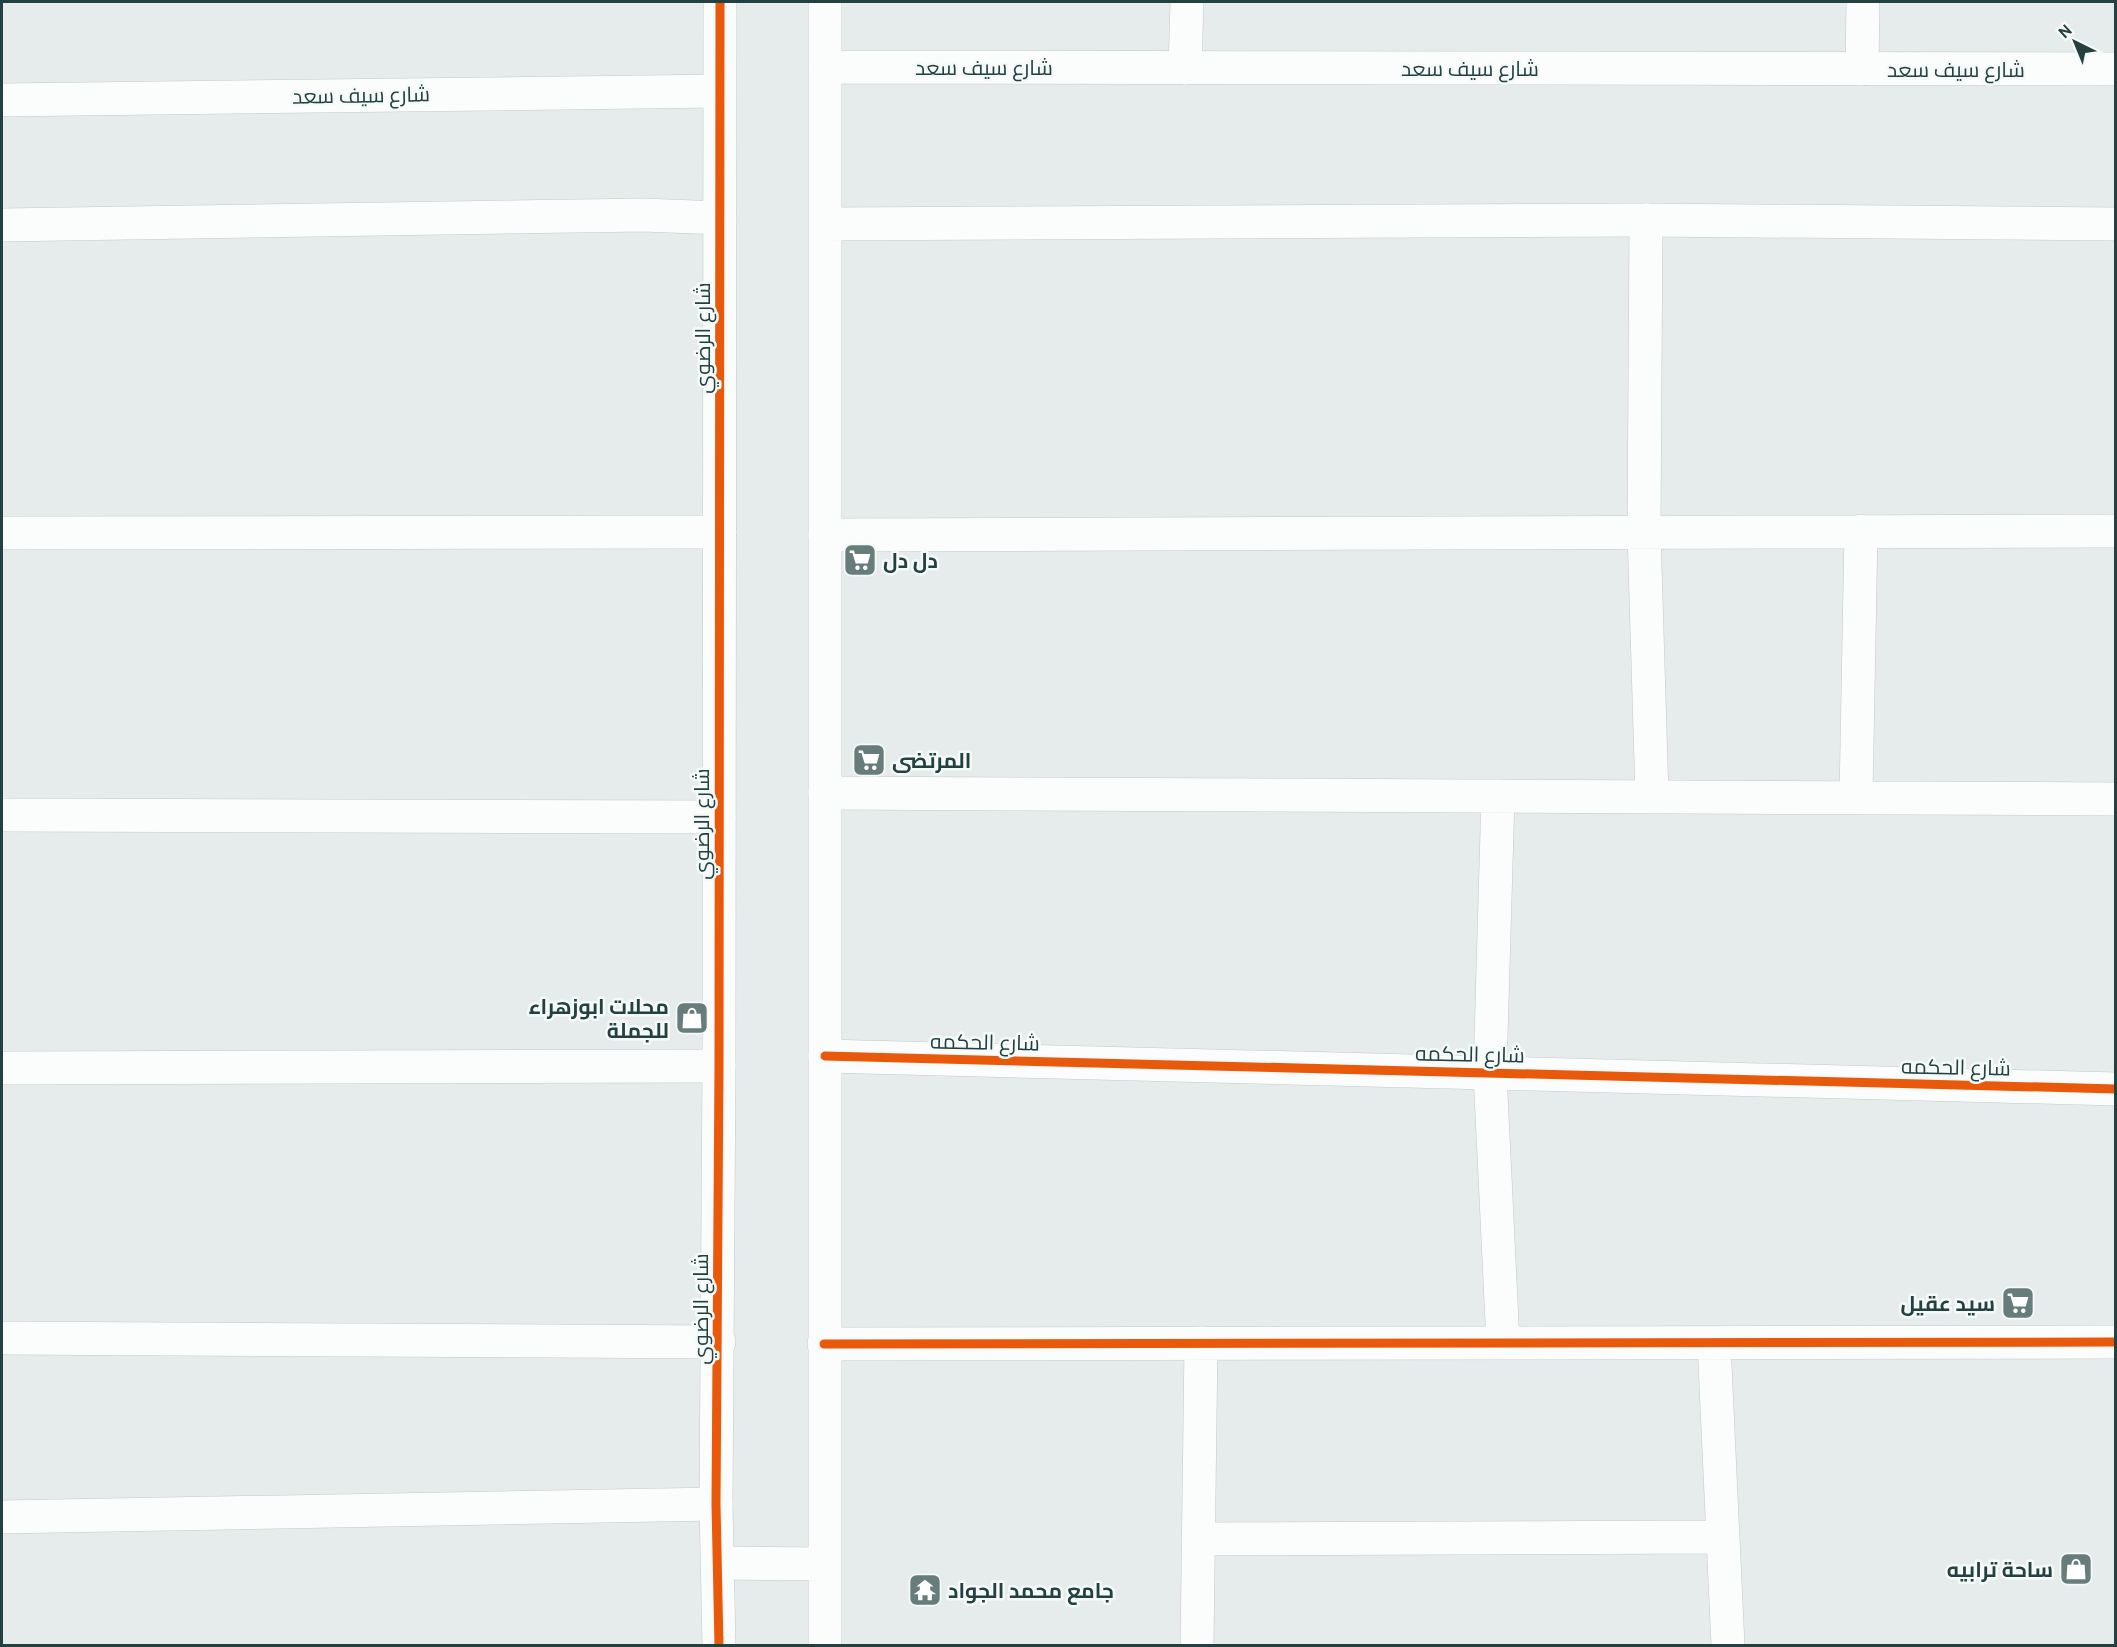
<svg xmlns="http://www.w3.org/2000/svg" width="2117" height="1647" font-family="Cabin,Cairo,sans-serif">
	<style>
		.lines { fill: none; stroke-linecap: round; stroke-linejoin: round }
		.street-casing { stroke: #c3c9c8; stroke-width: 34 }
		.secondary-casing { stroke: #c1cac9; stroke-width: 34 }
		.street { stroke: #fbfcfc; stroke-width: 33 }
		.secondary { stroke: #fbfcfc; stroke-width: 33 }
		.cycleway-casing { stroke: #f5faf9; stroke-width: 13 }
		.cycleway { stroke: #e8590c; stroke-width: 9 }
		.labels { text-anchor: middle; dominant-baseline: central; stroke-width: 5; stroke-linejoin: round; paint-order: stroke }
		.street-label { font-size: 21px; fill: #224140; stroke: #f5faf9 }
		.poi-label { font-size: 21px; font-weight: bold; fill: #224140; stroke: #f5faf9; text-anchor: start }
	</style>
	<rect width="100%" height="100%" fill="#e6eceb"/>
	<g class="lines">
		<!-- street casing -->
		<g class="street-casing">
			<path id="street" d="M1185,68L1187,2
				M1862,69L1863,2
				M1646,220L1644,532L1652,796
				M2,533L720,532
				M825,535L2116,531
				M825,793L2116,799
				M1498,796L1490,1073L1503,1343
				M1856,798L1861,531
				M2,815L719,817
				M825,1056L2116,1089
				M2,1068L719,1066
				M2,1338L719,1342
				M1714,1343L1728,1646
				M824,1344L2116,1342
				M2,1517L716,1504
				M1198,1539L1723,1537
				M1197,1646L1201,1343"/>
		</g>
		<!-- secondary casing -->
		<g class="secondary-casing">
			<path id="secondary" d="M825,67L2116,69
				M2,100L720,91
				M825,224L1646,220L2116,224
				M2,225L644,215L720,218
				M719,1563L825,1564
				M719,1646L716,1504L719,1066L720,2
				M825,1646V2"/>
		</g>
		<!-- street -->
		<use href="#street" class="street"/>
		<!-- secondary -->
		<use href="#secondary" class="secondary"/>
		<!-- cycleway casing -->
		<g class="cycleway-casing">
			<path id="cycleway" d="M825,1056L2116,1089
				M824,1344L2116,1342
				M719,1646L716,1504L719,1066L720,2"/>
		</g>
		<!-- cycleway -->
		<use href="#cycleway" class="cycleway"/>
	</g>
	<!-- icons -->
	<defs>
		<g id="supermarket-square" transform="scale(1.725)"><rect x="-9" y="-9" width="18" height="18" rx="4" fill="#677d7c" stroke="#f5faf9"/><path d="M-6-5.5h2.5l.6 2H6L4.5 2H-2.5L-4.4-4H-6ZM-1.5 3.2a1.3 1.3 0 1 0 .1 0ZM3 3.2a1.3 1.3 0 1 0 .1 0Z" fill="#fff"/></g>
		<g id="shop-square" transform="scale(1.725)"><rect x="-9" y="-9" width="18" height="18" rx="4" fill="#677d7c" stroke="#f5faf9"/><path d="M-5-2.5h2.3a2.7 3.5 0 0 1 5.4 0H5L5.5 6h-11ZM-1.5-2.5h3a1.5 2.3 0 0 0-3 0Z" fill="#fff"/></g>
		<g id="temple-square" transform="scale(1.725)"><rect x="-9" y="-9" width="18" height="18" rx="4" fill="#677d7c" stroke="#f5faf9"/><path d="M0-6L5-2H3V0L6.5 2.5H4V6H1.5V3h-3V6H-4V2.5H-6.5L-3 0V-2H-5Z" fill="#fff"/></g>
	</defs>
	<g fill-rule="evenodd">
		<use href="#supermarket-square" x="860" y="560"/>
		<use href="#supermarket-square" x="869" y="760"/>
		<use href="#shop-square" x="692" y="1018"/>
		<use href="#supermarket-square" x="2018" y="1303"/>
		<use href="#shop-square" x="2076" y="1569"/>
		<use href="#temple-square" x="925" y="1590"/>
	</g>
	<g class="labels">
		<!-- street labels -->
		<g class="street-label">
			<text x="984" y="67">شارع سيف سعد</text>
			<text x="1470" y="68">شارع سيف سعد</text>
			<text x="1956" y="69">شارع سيف سعد</text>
			<text transform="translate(361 95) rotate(-1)">شارع سيف سعد</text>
			<text transform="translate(702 338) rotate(-90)">شارع الرضوي</text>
			<text transform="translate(701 824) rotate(-90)">شارع الرضوي</text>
			<text transform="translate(985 1042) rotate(1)">شارع الحكمه</text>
			<text transform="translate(1470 1054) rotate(1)">شارع الحكمه</text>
			<text transform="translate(1956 1067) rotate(1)">شارع الحكمه</text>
			<text transform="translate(700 1309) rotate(-90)">شارع الرضوي</text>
		</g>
		<!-- poi labels -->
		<g class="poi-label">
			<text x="883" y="560">دل دل</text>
			<text x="892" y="760">المرتضى</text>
			<text x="669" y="1006" text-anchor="end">محلات ابوزهراء<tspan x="669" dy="24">للجملة</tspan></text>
			<text x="1995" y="1303" text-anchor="end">سيد عقيل</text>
			<text x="2053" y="1569" text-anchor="end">ساحة ترابيه</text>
			<text x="948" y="1590">جامع محمد الجواد</text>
		</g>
	</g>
	<!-- border -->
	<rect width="2117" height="1647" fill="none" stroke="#224140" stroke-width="6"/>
	<!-- north arrow -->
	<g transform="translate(2075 42) rotate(317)" stroke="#f5faf9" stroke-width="4.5" paint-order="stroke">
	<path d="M0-4.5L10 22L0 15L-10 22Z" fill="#224140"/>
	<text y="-9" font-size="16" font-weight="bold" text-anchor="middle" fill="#224140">N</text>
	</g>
</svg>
